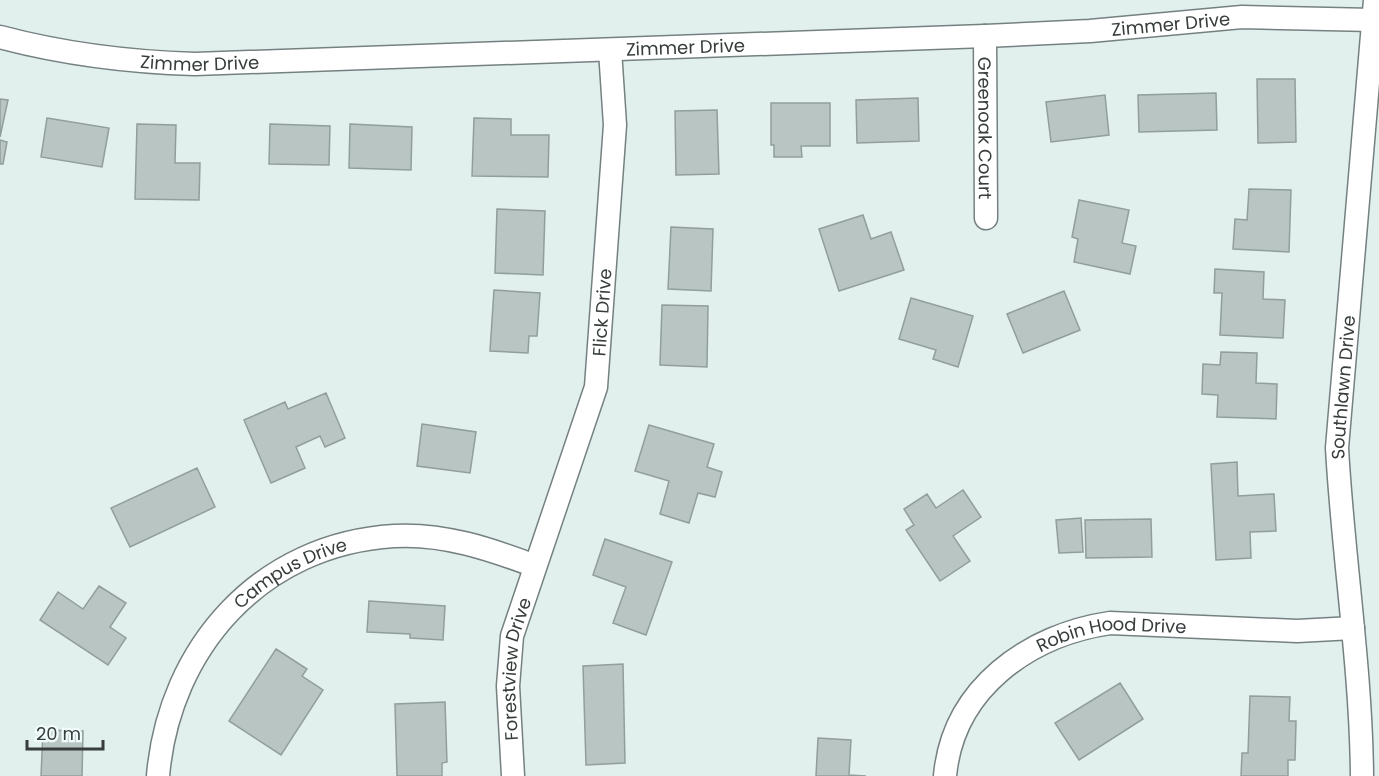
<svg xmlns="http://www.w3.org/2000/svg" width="1379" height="776" font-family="Poppins,sans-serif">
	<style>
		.building { fill: #b8c5c3; stroke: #919e9c; stroke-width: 1.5 }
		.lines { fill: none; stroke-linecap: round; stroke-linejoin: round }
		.street-casing { stroke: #758180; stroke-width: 25 }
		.street { stroke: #fff; stroke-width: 22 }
		.labels { text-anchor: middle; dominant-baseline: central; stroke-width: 5; stroke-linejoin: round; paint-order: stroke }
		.street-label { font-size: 18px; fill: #373c3c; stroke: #effcfb }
	</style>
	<rect width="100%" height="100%" fill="#e1efed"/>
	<!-- building -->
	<path class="building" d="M1257,79H1295L1296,142L1258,143Z
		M1216,93L1217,130L1139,132L1138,95Z
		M1105,95L1109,135L1051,142L1046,102Z
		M918,98L919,141L857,143L856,100Z
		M0,99L8,100L0,137Z
		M771,103H830V146H801L802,157H774V145H771Z
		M717,110L719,174L676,175L675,111Z
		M47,118L109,128L102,167L41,157Z
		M474,118L511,119V135H549L548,177L472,176Z
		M137,124L176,125L175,163H200L199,200L135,199Z
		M270,124L330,126L329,165L269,164Z
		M350,124L412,127L411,170L349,168Z
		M0,140L7,142L3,164H0Z
		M1249,189L1291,190L1289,252L1233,249L1235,219L1247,220Z
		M1079,200L1129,210L1122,243L1136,246L1130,274L1074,262L1078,239L1072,237Z
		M497,209L545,211L543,275L495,273Z
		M863,215L871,239L891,232L904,270L839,291L819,229Z
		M671,227L713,229L711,291L668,289Z
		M1215,269L1264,272L1263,299L1285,300L1283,338L1220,335L1222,293H1214Z
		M494,290L540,293L537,336H529L528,353L490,351Z
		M1064,291L1080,330L1023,353L1007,314Z
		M911,298L973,316L958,367L933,359L936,350L899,339Z
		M662,305L708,306L707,367L660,365Z
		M1221,352L1257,353L1256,383L1277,384L1276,419L1217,417L1218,395L1202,394L1203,364L1220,365Z
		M326,393L345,438L325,447L320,436L296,447L305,468L271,483L244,420L285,402L288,409Z
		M422,424L476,432L470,473L417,466Z
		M649,425L714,444L707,467L722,472L715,497L698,493L689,523L660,514L669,481L635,471Z
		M1237,462L1238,496L1274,494L1276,531L1250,532L1251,558L1216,560L1211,464Z
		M197,468L215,507L130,547L111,508Z
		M963,490L981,517L953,536L970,561L940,581L906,530L914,525L904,509L927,494L936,508Z
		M1081,518L1083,552L1059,553L1056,520Z
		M1151,519L1152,557L1086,558L1085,520Z
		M605,539L672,562L646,635L613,623L626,587L593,575Z
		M99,586L126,603L110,627L126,638L108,665L40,620L58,592L83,609Z
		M369,601L445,606L443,640L410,638V634L367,632Z
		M276,649L307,669L302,676L323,690L281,755L229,721Z
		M623,664L625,763L586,765L583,666Z
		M1120,683L1143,719L1079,760L1055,723Z
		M1250,696L1290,697L1289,721H1296L1295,760H1288V776H1241L1242,753H1248Z
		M445,702L447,762L442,763V776H397L395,704Z
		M43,730L83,731L82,776H41Z
		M818,738L851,740L849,775L866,776H816Z"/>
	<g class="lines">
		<!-- street casing -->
		<g class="street-casing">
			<g id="street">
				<path id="s1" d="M985,36L986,218"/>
				<path id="s2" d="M0,37C64,54 130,62 195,64L985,36L1090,31L1242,17L1373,20"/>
				<path id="s3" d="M158,776C169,647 261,544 394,536C443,533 490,549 535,566"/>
				<path id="s4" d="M513,776L508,686L512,636L596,387L615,125L610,50"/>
				<path id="s5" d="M945,776C953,688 1029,635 1110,623L1297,631L1353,628"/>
				<path id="s6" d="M1362,776C1361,666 1343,557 1337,448L1375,0"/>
			</g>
		</g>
		<!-- street -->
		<use href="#street" class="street"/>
	</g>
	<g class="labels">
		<!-- street labels -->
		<g class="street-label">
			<text stroke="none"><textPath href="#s2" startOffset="1174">Zimmer Drive</textPath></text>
			<text stroke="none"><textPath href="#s2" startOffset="688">Zimmer Drive</textPath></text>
			<text stroke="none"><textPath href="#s2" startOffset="202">Zimmer Drive</textPath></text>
			<text stroke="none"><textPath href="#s1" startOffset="92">Greenoak Court</textPath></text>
			<text stroke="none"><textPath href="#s4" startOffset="478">Flick Drive</textPath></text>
			<text stroke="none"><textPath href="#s6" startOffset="390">Southlawn Drive</textPath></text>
			<text stroke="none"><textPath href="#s3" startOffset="256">Campus Drive</textPath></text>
			<text stroke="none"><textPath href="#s5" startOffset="243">Robin Hood Drive</textPath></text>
			<text stroke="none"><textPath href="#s4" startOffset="108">Forestview Drive</textPath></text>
		</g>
	</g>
	<!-- scale -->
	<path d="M27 740v9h76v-9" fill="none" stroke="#373c3c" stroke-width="3"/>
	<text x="36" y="740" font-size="18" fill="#373c3c" stroke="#effcfb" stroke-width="4.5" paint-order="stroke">20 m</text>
</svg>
